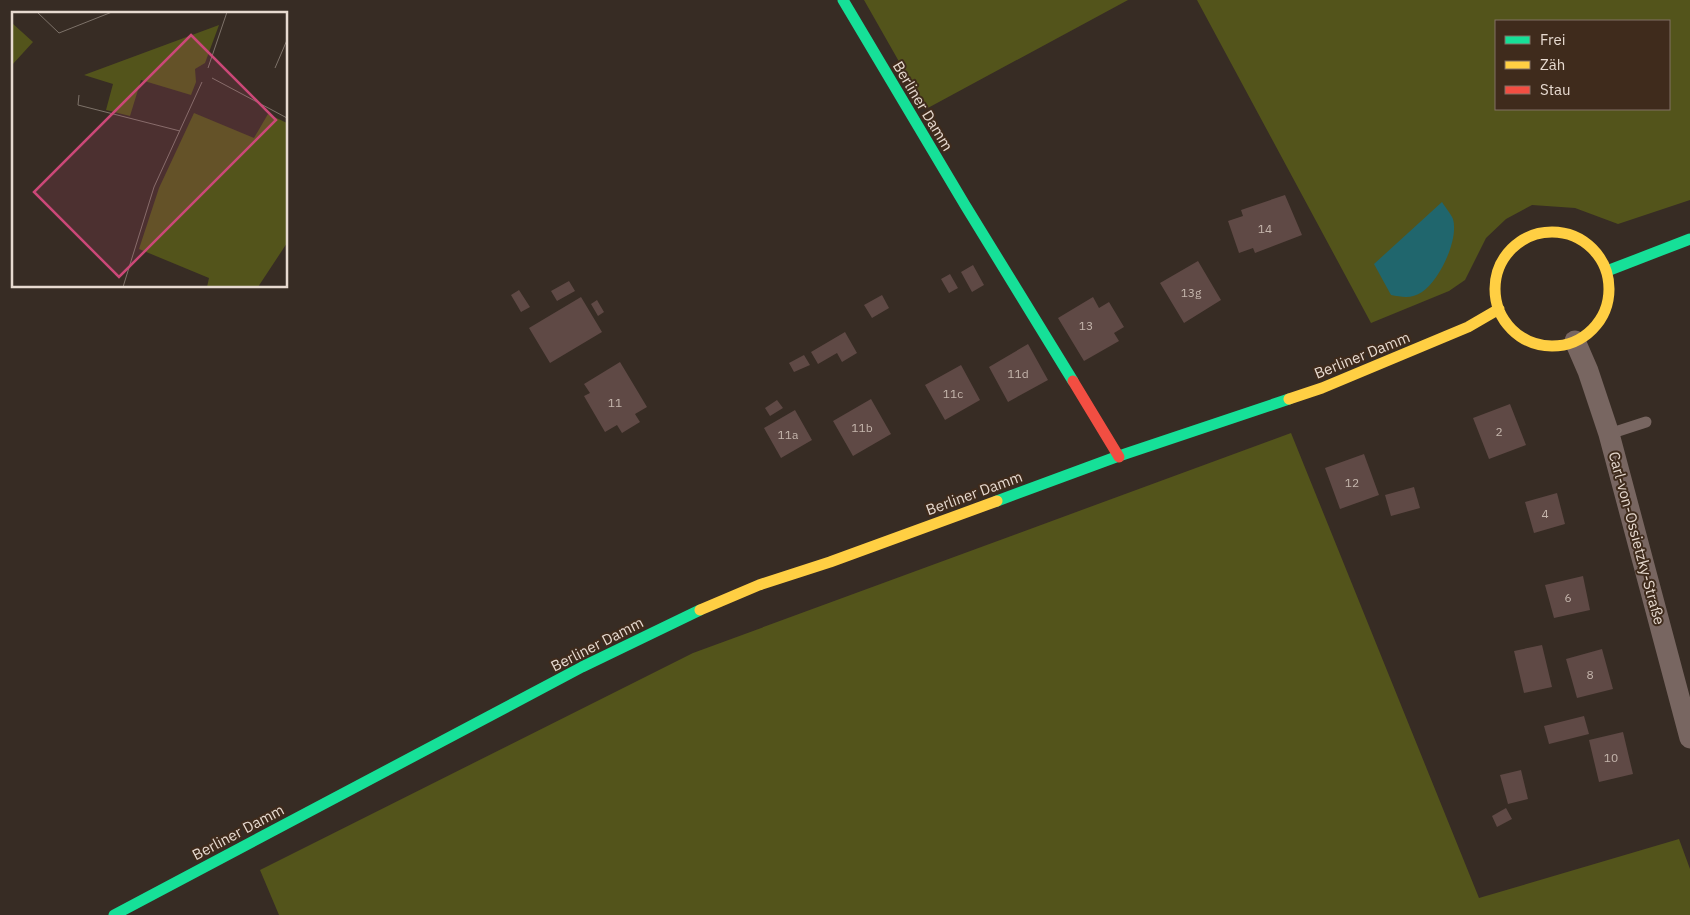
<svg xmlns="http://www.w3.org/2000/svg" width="1690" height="915" font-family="'IBM Plex Sans',sans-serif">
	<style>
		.green { fill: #53541b; fill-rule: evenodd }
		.water { fill: #20666d }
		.building { fill: #5f4945 }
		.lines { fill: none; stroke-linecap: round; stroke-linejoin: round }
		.lane { stroke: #786661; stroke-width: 11 }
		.street { stroke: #786661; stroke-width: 21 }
		.fast { stroke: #16e098; stroke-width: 11 }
		.slow { stroke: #ffcf43; stroke-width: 11 }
		.jam { stroke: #f24e42; stroke-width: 11 }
		.labels { text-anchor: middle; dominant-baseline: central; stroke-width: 4; stroke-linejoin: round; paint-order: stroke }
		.number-label { font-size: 12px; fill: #c5b6ad }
		.street-label { font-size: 15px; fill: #e7dad0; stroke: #3f2b1c }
		.inset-road { fill: none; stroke: #7d7269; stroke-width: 1 }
		.view { fill: #cb4878; fill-opacity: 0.15; stroke: #cb4878; stroke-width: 2.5 }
		.inset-edge { fill: none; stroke: #e7dad0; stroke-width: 2.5 }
	</style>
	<rect width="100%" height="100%" fill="#372c24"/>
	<!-- green -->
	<path class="green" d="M864,0H1128L926,109Z
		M1197,0H1690V200L1618,224L1575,208L1532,205L1506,219L1486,238L1465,280L1449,291L1371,323ZM1496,21H1669V109H1496Z
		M1291,433L1479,898L1679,839L1690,869V915H279L260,870L693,653Z"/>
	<!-- water -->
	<path class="water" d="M1442,202C1445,207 1451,214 1453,219C1459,240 1439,281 1422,292C1412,299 1402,297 1391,295L1374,264Z"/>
	<!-- building -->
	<path class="building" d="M1285,195L1302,235L1255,253L1253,248L1239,253L1228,221L1243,216L1241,210Z
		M1198,261L1221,300L1184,323L1160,283Z
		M973,265L984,285L972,292L961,272Z
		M950,274L958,288L949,293L941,279Z
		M569,281L575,291L557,301L551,291Z
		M519,290L530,307L521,312L511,295Z
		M882,295L889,308L872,318L864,305Z
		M581,297L602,332L550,363L529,328Z
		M1093,297L1099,308L1109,302L1124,327L1114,333L1119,341L1084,361L1058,318Z
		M597,300L604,312L598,316L591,304Z
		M845,332L857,353L842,362L837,353L818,364L811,352Z
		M1028,344L1048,380L1008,402L989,367Z
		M804,355L810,365L794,372L789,363Z
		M620,362L647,407L635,414L640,422L622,433L617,425L605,432L584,396L590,393L584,384Z
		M961,365L980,400L945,420L925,385Z
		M871,399L891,434L853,456L833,421Z
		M777,400L783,408L770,416L765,408Z
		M1510,404L1526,445L1489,459L1473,418Z
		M795,410L812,440L781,458L764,428Z
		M1364,454L1379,495L1340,509L1325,468Z
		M1414,487L1420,508L1391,516L1385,495Z
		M1557,493L1565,524L1534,533L1525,502Z
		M1583,576L1590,610L1554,618L1545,585Z
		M1542,645L1552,687L1524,693L1514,651Z
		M1602,649L1613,689L1577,698L1566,659Z
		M1584,716L1589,734L1549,744L1544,726Z
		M1623,732L1633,774L1599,782L1589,740Z
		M1521,770L1528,799L1508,804L1500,775Z
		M1506,808L1512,819L1497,827L1492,816Z"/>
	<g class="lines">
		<!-- lane -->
		<path class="lane" d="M1609,434L1646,422"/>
		<!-- street -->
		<path class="street" d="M1575,341L1588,371L1609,434L1690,738"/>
		<!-- fast -->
		<path class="fast" d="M843,0L965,205L1073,381
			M1607,271L1690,239
			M997,501L1116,457L1289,399
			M114,915L582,667L700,610"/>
		<!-- slow -->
		<path class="slow" d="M1495 289a57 57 0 1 1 114 0a57 57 0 1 1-114 0Z
			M1289,399L1322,388L1468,327L1499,309
			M700,610L759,585L830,562L997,501"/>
		<!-- jam -->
		<path class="jam" d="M1073,381L1119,457"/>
	</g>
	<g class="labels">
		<!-- number labels -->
		<g class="number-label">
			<text x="1265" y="228">14</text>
			<text x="1191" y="292">13g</text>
			<text x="1086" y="325">13</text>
			<text x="1018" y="373">11d</text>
			<text x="953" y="393">11c</text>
			<text x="615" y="402">11</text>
			<text x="862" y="427">11b</text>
			<text x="1499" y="431">2</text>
			<text x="788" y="434">11a</text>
			<text x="1352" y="482">12</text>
			<text x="1545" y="513">4</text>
			<text x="1568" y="597">6</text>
			<text x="1590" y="674">8</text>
			<text x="1611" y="757">10</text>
		</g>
		<!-- street labels -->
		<g class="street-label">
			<text transform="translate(923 106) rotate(59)">Berliner Damm</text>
			<text transform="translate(1362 355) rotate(-22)">Berliner Damm</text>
			<text transform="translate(974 493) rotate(-20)">Berliner Damm</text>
			<text transform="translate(1637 538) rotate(75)">Carl-von-Ossietzky-Straße</text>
			<text transform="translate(597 644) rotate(-27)">Berliner Damm</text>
			<text transform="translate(238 832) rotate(-28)">Berliner Damm</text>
		</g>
	</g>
	<!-- overview -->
	<g transform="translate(12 12)">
		<rect width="275" height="275" fill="#372c24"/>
		<path d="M0,11L21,30L0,53ZM207,13L193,51L183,57L184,70L179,83L129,68L118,104L94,98L101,72L72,63ZM182,101L242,126L256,102L275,111V231L246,275H195L197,266L127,237L147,176Z" fill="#53541b"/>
		<path class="inset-road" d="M25,0L47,21L100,0M196,56L215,0M263,56L275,28M200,66L275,106M67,83L66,93L168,119M111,275L142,175L190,70"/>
		<path class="view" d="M179,23L264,108L107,265L22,180Z"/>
		<rect width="275" height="275" class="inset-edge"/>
	</g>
	<!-- legend -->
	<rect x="1495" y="20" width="175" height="90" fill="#3f2b1c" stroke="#827164"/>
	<rect x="1505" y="36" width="25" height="8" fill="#16e098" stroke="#827164"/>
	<text x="1540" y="45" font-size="15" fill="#e7dad0">Frei</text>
	<rect x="1505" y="61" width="25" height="8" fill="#ffcf43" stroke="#827164"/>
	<text x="1540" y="70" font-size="15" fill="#e7dad0">Zäh</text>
	<rect x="1505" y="86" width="25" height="8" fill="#f24e42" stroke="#827164"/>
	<text x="1540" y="95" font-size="15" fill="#e7dad0">Stau</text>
</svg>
